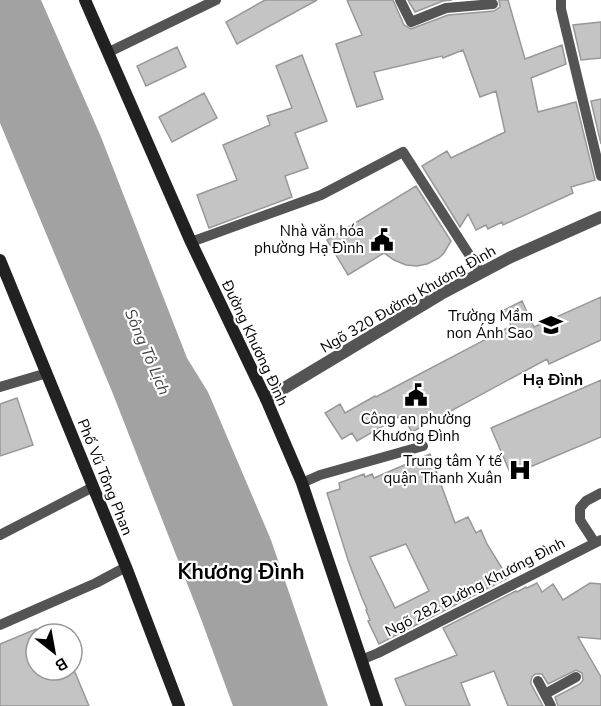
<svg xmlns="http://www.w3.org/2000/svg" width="601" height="706" font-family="'Nunito Sans',sans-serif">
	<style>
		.water { fill: #a2a2a2 }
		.building { fill: #c4c4c4; stroke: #989898; stroke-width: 1.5; fill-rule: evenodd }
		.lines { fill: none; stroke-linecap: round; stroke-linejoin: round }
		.lane { stroke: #545454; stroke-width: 10 }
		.street { stroke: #545454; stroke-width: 12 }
		.secondary { stroke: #212121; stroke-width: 12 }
		.labels { text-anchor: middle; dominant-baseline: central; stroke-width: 4.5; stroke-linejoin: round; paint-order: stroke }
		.poi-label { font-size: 15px; fill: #000; stroke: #fff; text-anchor: end }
		.street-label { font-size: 15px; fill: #000; stroke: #fff }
		.water-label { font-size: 16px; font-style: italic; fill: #434343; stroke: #fff }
		.neighbourhood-label { font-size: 16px; font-weight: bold; fill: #000; stroke: #fff }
		.district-label { font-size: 21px; font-weight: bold; fill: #000; stroke: #fff }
	</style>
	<rect width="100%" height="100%" fill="#fff"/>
	<!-- water -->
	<path class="water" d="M0,0H41L101,137L187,358L208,392L271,540L328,706H233L201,619L113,394L0,123Z"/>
	<!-- building -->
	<path class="building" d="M265,0H317L237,44L226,22Z
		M347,0H393L404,25L411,29L448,15L494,11L500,7L499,0H508L525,59L562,45L566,64L531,78L538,112L576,102L595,180L571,187L573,193L503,225L502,222L488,229L486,225L476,230L468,214L460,227L422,166L447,151L451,158L505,132L496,91L480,97L463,50L443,58L442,56L374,72L383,99L357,107L336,44L362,35Z
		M408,0H452L443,1L415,12Z
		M601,22V58L581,60L573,25Z
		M177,47L186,67L146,86L137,66Z
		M302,55L327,121L295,133L308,168L285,176L292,197L209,228L197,195L237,180L223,145L270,125L267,116L292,108L276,66Z
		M204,93L217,118L172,142L159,117Z
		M601,99V144L591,101Z
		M416,186L451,241L444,253L439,258L427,264L417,266L406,265L394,260L384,253L348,275L327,240Z
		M601,297V340L549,364L547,359L412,432L402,415L357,441L352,433L342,439L325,413L340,404L345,413L375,396L376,397L511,326L504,310L522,301L534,327Z
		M601,380V437L511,475L491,428Z
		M17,398L33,445L0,456V404Z
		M430,454L455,523L468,517L476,533L481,530L487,544L508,578L379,644L368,621L370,620L366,610L367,609L362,598L348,560L327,493L340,489L339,483L364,474L365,477L372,474L374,478ZM406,544L429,591L395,608L370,557Z
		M537,583L542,592L553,584L563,600L590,583L601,584V639L578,637L601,677V706H558L555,697L580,684L583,680L582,673L576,670L548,684L542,674H535L532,677L531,680V684L543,706H508L494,671L461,683L470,706H406L395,679L457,655L443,628L516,591L517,592L526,587L527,588Z
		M36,629V670H74L89,706H0V644Z"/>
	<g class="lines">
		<!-- lane -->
		<path class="lane" d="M400,0L411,22L446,8L493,4
			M561,0V9L601,176
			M109,52L216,0
			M191,242L321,195L403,152L481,273
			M0,387L47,373
			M302,483L320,475L423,446
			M0,535L93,487
			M595,543L580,520V508L586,501L601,493
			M0,625L96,583L126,567
			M361,660L378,653L601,540
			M538,681L551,706
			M545,694L576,677"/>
		<!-- street -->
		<path class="street" d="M266,399L441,294L511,257L601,217"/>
		<!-- secondary -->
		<path class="secondary" d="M85,0L191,242L266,399L302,483L377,706
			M0,260L126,567L179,706"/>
	</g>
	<!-- icons -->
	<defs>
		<g id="civic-bare" transform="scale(1.8)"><path d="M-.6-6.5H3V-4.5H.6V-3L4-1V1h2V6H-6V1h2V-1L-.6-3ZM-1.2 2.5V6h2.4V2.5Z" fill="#000" stroke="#fff" stroke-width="2.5" paint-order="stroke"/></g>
		<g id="school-bare" transform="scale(1.8)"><path d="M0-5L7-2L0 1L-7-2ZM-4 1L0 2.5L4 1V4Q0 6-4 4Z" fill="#000" stroke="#fff" stroke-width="2.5" paint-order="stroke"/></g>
		<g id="hospital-bare" transform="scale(1.8)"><path d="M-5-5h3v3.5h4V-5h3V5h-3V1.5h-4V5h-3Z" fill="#000" stroke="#fff" stroke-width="2.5" paint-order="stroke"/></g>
	</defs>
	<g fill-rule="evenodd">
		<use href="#civic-bare" x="382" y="240"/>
		<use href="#school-bare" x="551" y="325"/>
		<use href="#civic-bare" x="416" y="395"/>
		<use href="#hospital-bare" x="520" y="470"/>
	</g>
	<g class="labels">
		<!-- poi labels -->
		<g class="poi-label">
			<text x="364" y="231">Nhà văn hóa<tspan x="364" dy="17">phường Hạ Đình</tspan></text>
			<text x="533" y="316">Trường Mầm<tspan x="533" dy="17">non Ánh Sao</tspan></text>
			<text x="416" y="419" text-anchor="middle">Công an phường<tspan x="416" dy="17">Khương Đình</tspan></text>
			<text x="502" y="461">Trung tâm Y tế<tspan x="502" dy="17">quận Thanh Xuân</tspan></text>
		</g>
		<!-- street labels -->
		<g class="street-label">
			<text transform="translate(408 299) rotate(-30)">Ngõ 320 Đường Khương Đình</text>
			<text transform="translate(255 343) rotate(65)">Đường Khương Đình</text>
			<text transform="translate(105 477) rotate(68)">Phố Vũ Tông Phan</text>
			<text transform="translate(475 587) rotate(-27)">Ngõ 282 Đường Khương Đình</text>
		</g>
		<!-- water labels -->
		<g class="water-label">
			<text transform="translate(147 352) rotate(67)">Sông Tô Lịch</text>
		</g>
		<!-- neighbourhood labels -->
		<g class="neighbourhood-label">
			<text x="553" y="380">Hạ Đình</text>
		</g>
		<!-- district labels -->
		<g class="district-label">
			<text x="241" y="572">Khương Đình</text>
		</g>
	</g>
	<!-- north arrow -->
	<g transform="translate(54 652) rotate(149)"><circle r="28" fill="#ffffff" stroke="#999999" stroke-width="1.5"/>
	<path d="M0-4.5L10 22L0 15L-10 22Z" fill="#000000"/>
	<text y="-9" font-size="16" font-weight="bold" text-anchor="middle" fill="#000000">B</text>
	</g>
</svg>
